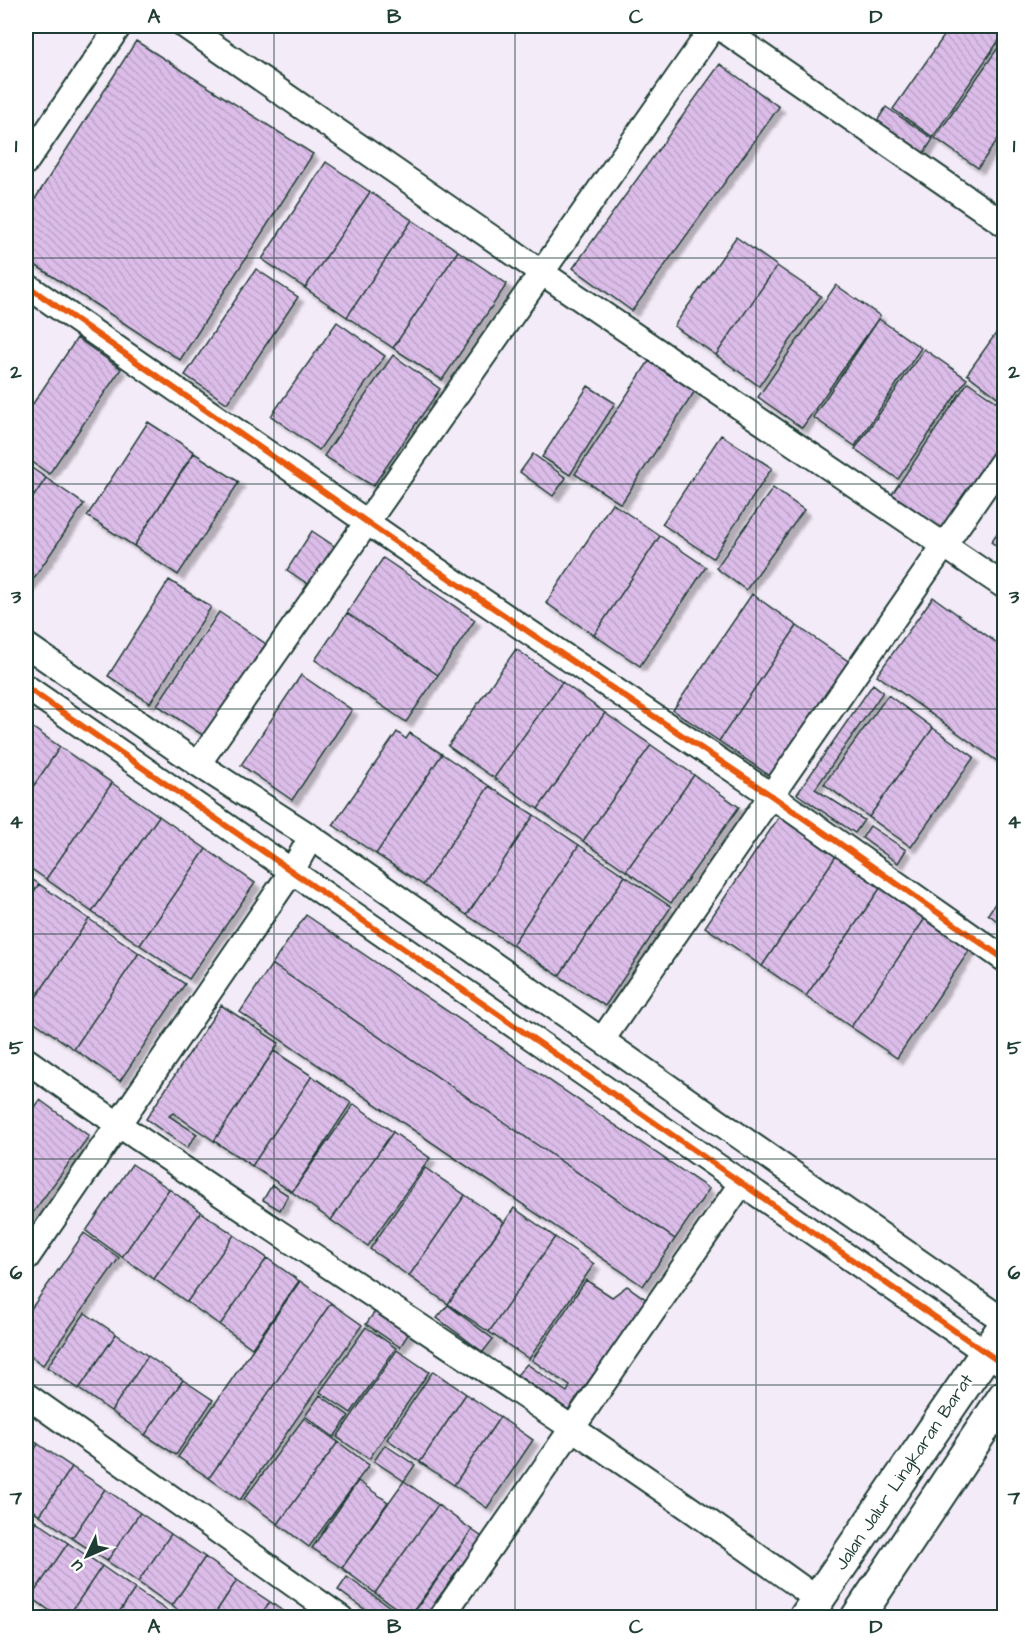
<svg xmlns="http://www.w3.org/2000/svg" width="1030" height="1643" font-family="'Architects Daughter',sans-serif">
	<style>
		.building { fill: url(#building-back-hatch); stroke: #1f3d34; stroke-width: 1.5; filter: url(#shadow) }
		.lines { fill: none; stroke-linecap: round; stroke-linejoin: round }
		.minor-casing { stroke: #1f3d34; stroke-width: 28 }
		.major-casing { stroke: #1f3d34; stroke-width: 36 }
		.minor { stroke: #fff; stroke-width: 24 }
		.major { stroke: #fff; stroke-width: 32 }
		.cycleway-casing { stroke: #fff; stroke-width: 10 }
		.cycleway { stroke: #e8590c; stroke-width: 6 }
		.grid { fill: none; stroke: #1f3d34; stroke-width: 1.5; stroke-opacity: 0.55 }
		.labels { text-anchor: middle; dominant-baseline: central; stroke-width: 5; stroke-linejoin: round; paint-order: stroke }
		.street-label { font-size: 18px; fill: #1f3d34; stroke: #fff }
		.neatline { fill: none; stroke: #1f3d34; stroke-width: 2 }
		.grid-label { font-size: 20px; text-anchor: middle; font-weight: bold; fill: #1f3d34 }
	</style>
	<defs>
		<pattern id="building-back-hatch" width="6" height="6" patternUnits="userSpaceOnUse" patternTransform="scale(1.5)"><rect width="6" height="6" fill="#dcbde9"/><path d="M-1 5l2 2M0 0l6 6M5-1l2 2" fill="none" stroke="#bca3c8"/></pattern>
		<filter id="shadow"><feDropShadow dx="5.5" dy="5.5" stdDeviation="1.5" flood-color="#0004"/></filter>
	</defs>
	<rect width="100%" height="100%" fill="#f4ebf8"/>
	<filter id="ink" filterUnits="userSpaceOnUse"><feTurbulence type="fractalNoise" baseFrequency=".0167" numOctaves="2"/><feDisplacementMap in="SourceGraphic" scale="12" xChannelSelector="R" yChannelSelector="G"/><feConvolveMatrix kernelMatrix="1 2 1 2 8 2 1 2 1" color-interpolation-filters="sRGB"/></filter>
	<g filter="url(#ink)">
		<!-- building -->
		<path class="building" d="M951,26H1004V33L933,137L893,109Z
			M136,41L313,154L180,360L26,259V213Z
			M1002,42L1004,43V130L978,168L935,138Z
			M720,64L779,107L632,311L573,268Z
			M886,107L933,139L924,153L877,121Z
			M326,162L370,192L305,288L262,259Z
			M370,192L412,220L347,317L305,288Z
			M412,220L458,251L393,348L347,317Z
			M736,237L777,266L716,355L674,326Z
			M458,251L507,284L442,380L393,348Z
			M777,266L821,296L759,386L716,355Z
			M256,269L298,297L227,403L185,375Z
			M836,285L880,316L802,428L758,397Z
			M879,319L921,348L855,446L813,417Z
			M337,322L385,356L319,450L271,416Z
			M1004,322V402L967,374Z
			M77,338L121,369L49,474L26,457V414Z
			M924,349L967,379L898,479L855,449Z
			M393,355L440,389L373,486L324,456Z
			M649,361L695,391L621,504L575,474Z
			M968,382L1004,407V439L943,530L892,494Z
			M588,386L615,403L570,475L542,457Z
			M148,422L194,452L134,546L87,516Z
			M721,435L772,468L713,558L662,524Z
			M194,453L239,482L178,575L134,546Z
			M533,454L566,478L553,496L520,472Z
			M26,464L46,478L26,508Z
			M46,478L84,504L26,590V508Z
			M773,488L804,510L746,590L716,568Z
			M612,503L660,536L594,635L546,603Z
			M1004,523V551L991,542Z
			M312,531L337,548L311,586L287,570Z
			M660,536L706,567L640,666L594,635Z
			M383,558L475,620L438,675L347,613Z
			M169,580L211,607L150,703L108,676Z
			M752,594L797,626L719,741L673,710Z
			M933,597L1004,648V766L877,675Z
			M219,612L266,644L204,736L157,705Z
			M347,613L438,675L406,722L315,660Z
			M797,626L851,663L773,778L719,741Z
			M516,649L562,682L494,778L448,746Z
			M301,675L352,710L292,800L241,765Z
			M562,682L605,713L538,809L494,778Z
			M873,684L883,692L815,789L864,820L855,833L797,794Z
			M888,695L933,728L869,817L824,784Z
			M605,713L651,745L583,841L538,809Z
			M26,723L60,747L26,797Z
			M933,728L974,757L911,847L869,817Z
			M397,732L406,739L410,733L442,754L376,854L333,825Z
			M651,745L694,775L626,871L583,841Z
			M60,747L112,783L46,879L26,865V797Z
			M442,754L489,786L423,885L376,854Z
			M694,775L739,807L671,903L626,871Z
			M112,783L159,816L92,912L46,879Z
			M489,786L534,815L467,915L423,885Z
			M534,815L579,845L512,945L467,915Z
			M159,816L206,849L140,945L92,912Z
			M779,817L836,856L762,966L705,927Z
			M870,826L906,850L898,863L862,838Z
			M579,845L625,876L559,976L512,945Z
			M206,849L255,883L189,979L140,945Z
			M836,856L881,887L806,996L762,966Z
			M26,875L39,884L26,904Z
			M625,876L671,907L605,1006L559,976Z
			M39,884L89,919L26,1012V904Z
			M881,887L926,917L851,1027L806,996Z
			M1004,890V926L988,914Z
			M306,915L709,1189L675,1239L272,964Z
			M926,917L971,948L897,1058L851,1027Z
			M89,919L139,953L74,1049L26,1016V1012Z
			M139,953L185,984L120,1081L74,1049Z
			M272,964L675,1239L643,1286L240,1012Z
			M221,1005L279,1043L214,1141L173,1113L169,1116L197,1134L187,1148L146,1119Z
			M274,1051L312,1076L252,1166L214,1141Z
			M312,1076L351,1103L292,1192L252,1166Z
			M40,1100L89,1136L26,1222V1120Z
			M354,1104L393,1132L331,1220L292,1192Z
			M393,1132L430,1158L368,1246L331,1220Z
			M132,1164L169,1189L122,1257L86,1231Z
			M425,1168L465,1195L409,1276L370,1249Z
			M272,1185L288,1195L280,1210L263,1200Z
			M169,1189L201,1212L154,1279L122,1257Z
			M465,1195L504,1222L448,1304L409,1276Z
			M514,1208L555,1237L489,1332L448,1304Z
			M201,1212L234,1235L187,1302L154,1279Z
			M84,1233L119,1258L43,1365L26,1353V1316Z
			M234,1235L267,1258L220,1325L187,1302Z
			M555,1237L594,1264L529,1359L489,1332Z
			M267,1258L299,1281L252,1348L220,1325Z
			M586,1280L612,1297L627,1286L647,1300L568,1410L517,1375L527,1364L567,1392L570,1386L532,1360Z
			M300,1281L331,1303L209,1478L178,1457Z
			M331,1303L362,1325L240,1500L209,1478Z
			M448,1305L493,1339L483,1352L437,1318Z
			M376,1310L409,1333L400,1347L366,1324Z
			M85,1313L116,1334L79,1389L47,1367Z
			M366,1327L396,1348L351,1413L320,1392Z
			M116,1334L148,1356L111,1411L79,1389Z
			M397,1350L429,1372L369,1459L337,1437Z
			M148,1356L183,1380L145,1435L111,1411Z
			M433,1371L466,1394L420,1462L387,1439Z
			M183,1380L213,1400L176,1455L145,1435Z
			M466,1394L500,1417L454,1485L420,1462Z
			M320,1395L349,1416L334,1437L305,1416Z
			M500,1417L533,1440L487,1508L454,1485Z
			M304,1418L338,1442L278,1524L244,1499Z
			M26,1435L38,1444L26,1462Z
			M338,1442L369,1465L309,1547L278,1524Z
			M38,1444L72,1467L40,1515L26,1506V1462Z
			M385,1445L415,1465L404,1481L374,1461Z
			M72,1467L105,1489L72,1538L40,1515Z
			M358,1481L388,1502L342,1568L312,1548Z
			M404,1481L438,1505L375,1593L342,1568Z
			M105,1489L140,1513L107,1561L72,1538Z
			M438,1505L472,1530L409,1617L375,1593Z
			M140,1513L171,1534L138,1582L107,1561Z
			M26,1514L36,1521L26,1537Z
			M36,1521L68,1543L31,1597L26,1594V1537Z
			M472,1530L482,1537L424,1618H410Z
			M171,1534L205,1557L172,1606L138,1582Z
			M68,1543L102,1566L67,1618H60L31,1597Z
			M205,1557L237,1580L212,1618H189L172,1606Z
			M102,1566L135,1589L115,1618H67Z
			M347,1577L400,1614L397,1618H377L338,1590Z
			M237,1580L270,1602L259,1618H212Z
			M135,1589L169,1612L165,1618H115Z
			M270,1602L293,1618H259Z"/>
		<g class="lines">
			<!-- minor casing -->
			<g class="minor-casing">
				<path id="minor" d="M185,26L541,272L1004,586
					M718,26L1004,224
					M26,162L119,26
					M26,285L397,543L772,796L1004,959
					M26,645L198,764L311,837L1004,1321
					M26,687L1004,1365
					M198,764L714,26
					M602,1040L1004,459
					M26,1060C286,1244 559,1411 817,1599
					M26,1259L292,871L311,837
					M26,1395L341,1618
					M441,1618L741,1184"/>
			</g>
			<!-- major casing -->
			<g class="major-casing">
				<path id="major" d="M805,1618L1004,1327
					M857,1618L1004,1397"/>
			</g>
			<!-- minor -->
			<use href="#minor" class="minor"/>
			<!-- major -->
			<use href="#major" class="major"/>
			<!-- cycleway casing -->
			<g class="cycleway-casing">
				<path id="cycleway" d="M26,285L397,543L772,796L1004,959
					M26,687L1004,1365"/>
			</g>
			<!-- cycleway -->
			<use href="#cycleway" class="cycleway"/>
		</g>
	</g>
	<!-- grid -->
	<path class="grid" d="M274,26V1618M515,26V1618M756,26V1618M26,258H1004M26,484H1004M26,709H1004M26,934H1004M26,1159H1004M26,1385H1004"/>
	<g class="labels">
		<!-- street labels -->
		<g class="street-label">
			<text transform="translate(904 1472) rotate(-56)">Jalan Jalur Lingkaran Barat</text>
		</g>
	</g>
	<!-- margin -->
	<rect width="1030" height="1643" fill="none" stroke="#fff" stroke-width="66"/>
	<!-- north arrow -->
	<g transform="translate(87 1556) rotate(226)" stroke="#ffffff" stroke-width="4.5" paint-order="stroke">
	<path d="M0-4.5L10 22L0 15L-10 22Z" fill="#1f3d34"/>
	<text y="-9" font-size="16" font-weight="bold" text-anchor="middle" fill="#1f3d34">U</text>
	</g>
	<rect x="33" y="33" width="964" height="1577" class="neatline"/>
	<g class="grid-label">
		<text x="154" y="23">A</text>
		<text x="394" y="23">B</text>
		<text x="636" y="23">C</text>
		<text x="876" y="23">D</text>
		<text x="16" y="152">1</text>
		<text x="1014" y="152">1</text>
		<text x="16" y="378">2</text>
		<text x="1014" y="378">2</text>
		<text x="16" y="603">3</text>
		<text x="1014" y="603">3</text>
		<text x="16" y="828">4</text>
		<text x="1014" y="828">4</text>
		<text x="16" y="1054">5</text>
		<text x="1014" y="1054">5</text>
		<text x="16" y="1279">6</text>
		<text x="1014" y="1279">6</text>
		<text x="16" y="1504">7</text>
		<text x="1014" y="1504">7</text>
		<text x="154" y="1633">A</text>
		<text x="394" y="1633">B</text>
		<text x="636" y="1633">C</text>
		<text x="876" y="1633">D</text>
	</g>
</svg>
